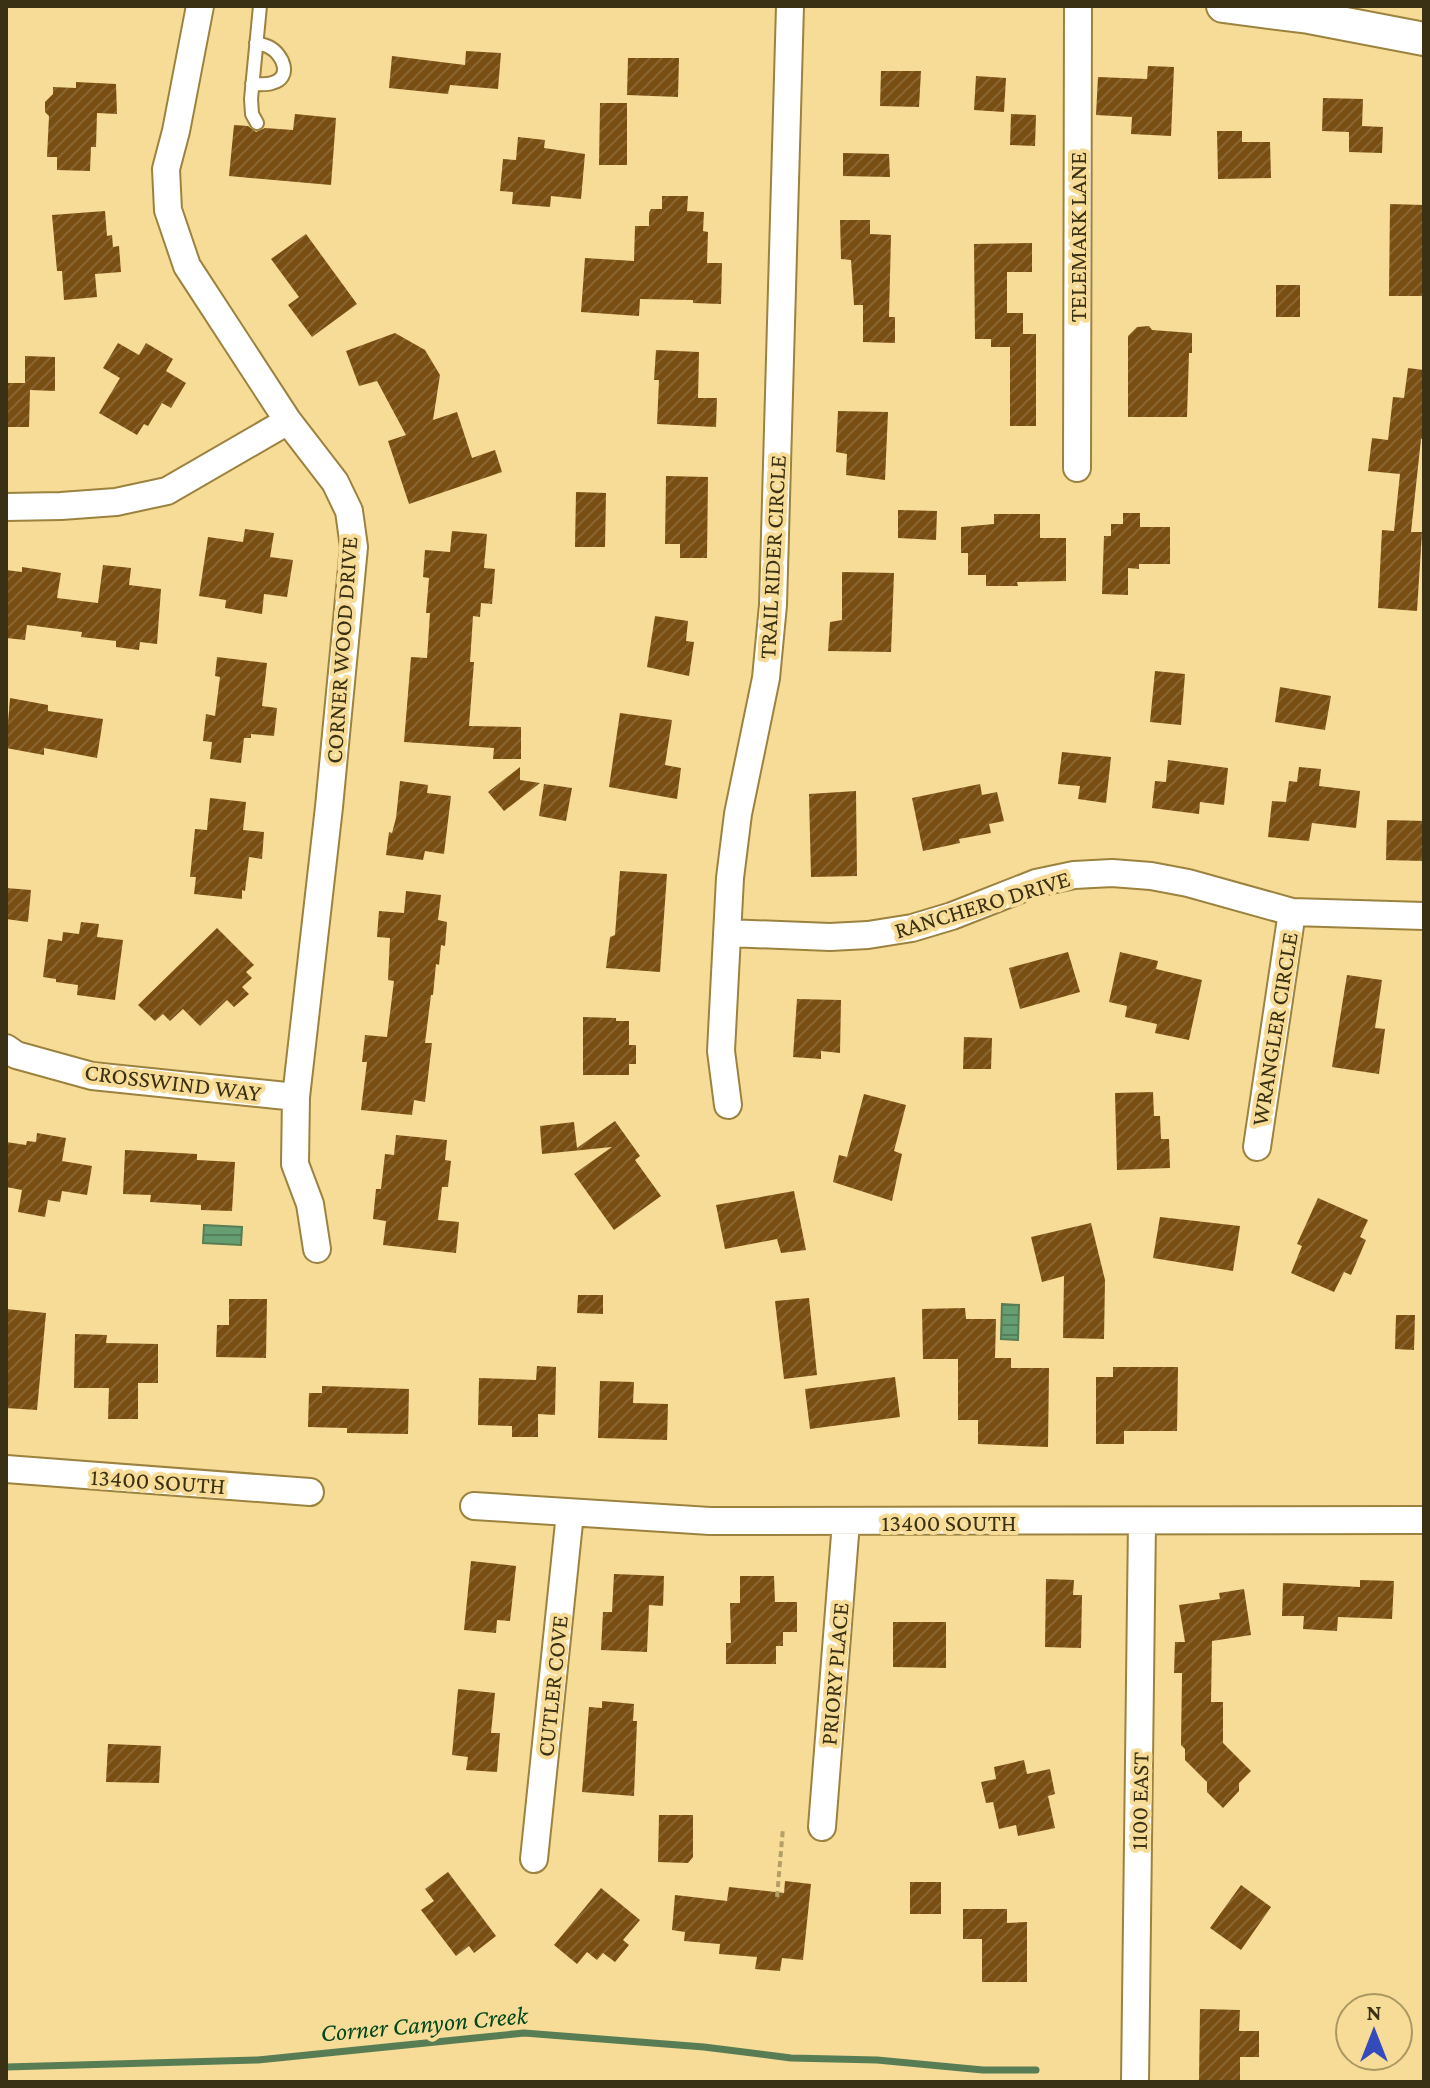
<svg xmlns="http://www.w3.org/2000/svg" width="1430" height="2088" font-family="'Crimson Pro',serif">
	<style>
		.water { fill: url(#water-rules); stroke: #587d54; stroke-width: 2 }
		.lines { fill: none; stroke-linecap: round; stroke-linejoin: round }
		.stream { stroke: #587d54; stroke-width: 7 }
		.building { fill: url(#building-hatch) }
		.service-casing { stroke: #9b823e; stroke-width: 16 }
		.minor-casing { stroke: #9b823e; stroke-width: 30 }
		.tertiary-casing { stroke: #9b823e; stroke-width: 36 }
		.path { stroke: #b39f68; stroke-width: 4; stroke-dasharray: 6 4; stroke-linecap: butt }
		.service { stroke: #fff; stroke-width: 12 }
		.minor { stroke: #fff; stroke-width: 26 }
		.tertiary { stroke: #fff; stroke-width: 32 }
		.labels { text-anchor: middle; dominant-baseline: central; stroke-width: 8; stroke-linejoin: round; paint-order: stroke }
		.street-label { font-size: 24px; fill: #3a3013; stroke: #f6dc97 }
		.water-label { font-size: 26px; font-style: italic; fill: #01481c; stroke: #f6dc97 }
	</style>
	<defs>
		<pattern id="water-rules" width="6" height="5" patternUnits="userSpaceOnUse" patternTransform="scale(2)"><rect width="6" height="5" fill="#659e70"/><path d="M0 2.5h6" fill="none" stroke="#54815b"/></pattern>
		<pattern id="building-hatch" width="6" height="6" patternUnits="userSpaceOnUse" patternTransform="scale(2)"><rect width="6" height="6" fill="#794e12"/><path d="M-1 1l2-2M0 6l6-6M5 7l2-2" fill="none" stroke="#886533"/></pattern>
	</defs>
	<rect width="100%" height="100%" fill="#f6dc97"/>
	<!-- water -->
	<path class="water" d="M204,1225L242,1227L241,1245L203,1243Z
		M1002,1304L1019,1305L1018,1340L1001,1339Z"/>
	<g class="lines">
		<!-- stream -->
		<path class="stream" d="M6,2067L258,2060L524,2033L704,2047L791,2058L877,2060L983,2070H1036"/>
	</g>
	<!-- building -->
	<path class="building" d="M466,51L501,53L498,89L450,85L448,94L389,88L392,56L465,65Z
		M628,58H679L678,97L627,95Z
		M1148,66L1174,67L1171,136L1131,134L1132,117L1096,115L1098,77L1147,79Z
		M881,71H921L919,107L880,106Z
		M976,76L1006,78L1004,112L974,110Z
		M76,82L116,84L117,114L97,113L96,147H91L90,171L57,170V157H47L49,116L45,112V102L53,94V87L76,88Z
		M1323,98L1363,99L1362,126L1383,127L1382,153L1349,152V132L1322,131Z
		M600,103H627V165H599Z
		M295,114L336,118L331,185L229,176L234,125L248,126L256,132L265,128L293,130Z
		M1011,114L1036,115L1035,146L1010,145Z
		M1217,131H1242V142H1270L1271,178L1218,179Z
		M518,137L545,140L544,148L585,154L581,199L551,196L550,207L512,204L513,192L500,191L503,159L516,160Z
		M843,153L889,154L890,177L843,176Z
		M662,196H688L687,211L704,212L703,231L708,232L707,263H722L721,304L693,303V300L640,299L639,316L581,312L585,258L634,261L635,226H649V213L651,209H662Z
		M1390,204L1424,205V296H1389Z
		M105,211L107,236L112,235L113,247L119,246L121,272L95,274L97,297L64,300L62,271H57L52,215Z
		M840,220H870V234L891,235L889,317H895V343L863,342V305H854L851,260L841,259Z
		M306,234L357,304L312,337L288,305L299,297L271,259Z
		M1032,243V272H1007V313H1023V334H1036V426H1010V347H991V339H975L974,244Z
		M1276,285H1300V317H1276Z
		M1149,326L1152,330L1192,333V353H1189L1187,417H1128V336L1137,327Z
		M395,333L425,350L440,375L433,420L457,412L472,458L495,450L502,472L409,504L388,441L406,435L377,381L359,386L346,351Z
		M118,343L139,355L146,343L173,359L166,371L186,383L171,408L162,403L148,426L144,424L137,435L99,413L120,378L103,368Z
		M656,350L699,352L698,398H717L716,427L657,424L659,380H654Z
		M25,356L55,357V391L30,390L29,427H6V383H25Z
		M1408,368L1424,370V439H1421L1411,532H1422L1417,611L1378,608L1382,530L1394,531L1400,474L1368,471L1372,438L1388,440L1393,397L1404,398Z
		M838,411L888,412L885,480L846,475L847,454L836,452Z
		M666,476L708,477L707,558H680V544H665Z
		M576,492L606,493L605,547H575Z
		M898,510L937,511L936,540L898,538Z
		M1123,513H1140V527H1170V564H1139V569L1128,568V595L1102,594L1104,536H1111V524H1123Z
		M994,514H1040V538H1066V581L1017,582L1018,586H986V575H968V553H961V527L994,524Z
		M245,529L274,533L270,557L293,560L287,597L264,594L262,614L225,608L226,600L199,596L208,537L243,542Z
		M452,531L487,534L484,568L495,569L492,604L481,603L480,617L473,616L470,662H474L469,726L521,727V759H493L494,748L404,742L411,657L427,658L430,613H426L429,578L423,577L425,550L450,552Z
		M103,565L131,568L129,585L161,589L157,644L140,642L139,650L116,647V641L81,637L82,632L27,625L25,640L6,638V570L22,572V567L61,573L57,598L98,603Z
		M842,572L894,573L891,652L828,651L830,622L842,620Z
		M655,616L688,621L686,641L694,642L689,676L647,667Z
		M217,657L267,663L262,706L277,708L274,736L251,734V738H244L241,763L210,759L212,742L203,741L206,714L215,716L220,677L215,676Z
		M1155,671L1185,674L1181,725L1150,722Z
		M1280,687L1331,696L1325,730L1275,722Z
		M10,698L48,705V711L103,719L97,758L44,748V755L6,748Z
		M620,713L672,720L665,765L681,768L677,799L609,787Z
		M1062,752L1111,757L1106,803L1078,799L1080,786L1058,784Z
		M1168,760L1228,768L1224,805L1200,802L1199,814L1152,808L1155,781L1166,782Z
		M520,767V780L540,783L504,811L488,792Z
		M1299,767L1321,769L1319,786L1360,791L1356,828L1312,823L1309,841L1268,837L1272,801L1286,802L1289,781L1297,782Z
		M400,781L428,785L427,793L451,796L444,854L425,851L423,860L386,855L389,832L392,833L396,818Z
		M544,784L572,788L566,821L539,816Z
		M980,784L982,795L997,792L1004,821L989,824L991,833L959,839L960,843L923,851L912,798Z
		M856,791L857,876L811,877L809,794Z
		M210,798L246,802L243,830L264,832L262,859L249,857L245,891L242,890V899L194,894L196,877H190L195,829L207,830Z
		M1387,820L1424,821V861L1386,860Z
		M620,871L667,874L660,972L606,968L610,937L615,935Z
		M6,888L31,890L28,922L6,919Z
		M406,891L441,895L438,920L447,922L445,946L441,945L439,965L436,964L433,995H431L425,1043H432L425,1102L414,1100L412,1115L361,1110L367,1062H362L365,1035L387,1037L394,981L388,980L390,938L377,937L379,911L404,913Z
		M81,922L99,924L97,937L123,940L115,1000L77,995L78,985L56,982V979L43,977L48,939L62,941L63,932L79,934Z
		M217,928L254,965L246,972L252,978L242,987L249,994L234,1007L227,1000L200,1026L183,1009L170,1021L163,1014L155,1021L138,1005Z
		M1068,952L1080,992L1020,1009L1009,968Z
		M1120,952L1158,961L1156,969L1202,980L1189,1040L1155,1033L1157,1024L1125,1017L1127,1006L1109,1002Z
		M1347,975L1382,980L1375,1028L1385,1029L1379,1074L1332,1067Z
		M797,999L841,1000L840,1053L821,1051V1059L793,1057Z
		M583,1017L616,1018V1021H629V1045H636V1064H629V1075H583Z
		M964,1037L992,1038L991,1069H963Z
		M1153,1092L1154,1116H1160L1161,1139H1169L1170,1168L1117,1170L1115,1093Z
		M864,1094L906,1105L894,1151L902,1154L892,1201L833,1182L839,1155L847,1157Z
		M615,1121L640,1156L635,1160L661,1196L614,1230L574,1174L612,1147L542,1154L540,1126L574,1122L577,1148Z
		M37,1133L66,1138L62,1161L92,1166L87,1195L62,1191L60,1202L48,1200L45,1217L18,1212L22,1190L6,1187V1142L26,1145L27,1141L36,1142Z
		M396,1135L447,1140L445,1160L451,1161L448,1187H442L438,1220L459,1222L456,1253L383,1245L386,1221L373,1219L376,1189H381L385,1154L394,1155Z
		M125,1150L197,1154V1160L235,1162L232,1211L201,1210V1205L150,1202L151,1195L123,1194Z
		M794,1191L806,1250L781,1253L777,1239L725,1249L716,1205Z
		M1318,1198L1368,1220L1360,1237L1366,1240L1351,1275L1344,1272L1334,1292L1291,1273L1302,1246L1297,1244Z
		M1160,1217L1240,1226L1233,1271L1153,1258Z
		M1091,1223L1105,1280L1104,1339L1063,1338L1064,1276L1042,1282L1031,1237Z
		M578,1295H603V1314L577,1313Z
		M809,1298L817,1375L784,1379L775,1301Z
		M229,1299H267L266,1358L216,1357L217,1325H229Z
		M965,1308L966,1319H996L995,1358H1011V1368H1049L1048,1447L978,1444V1420H958V1359H923L922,1309Z
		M6,1309L46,1313L37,1410L6,1408Z
		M1396,1315H1415L1414,1350L1395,1349Z
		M75,1334L107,1335L106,1343L158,1344V1383H138V1419H108L109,1388H74Z
		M537,1366L556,1367L555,1415L538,1414V1437H512V1426L478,1425L479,1378L536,1380Z
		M1113,1367H1178L1177,1431H1124V1444H1096V1377H1113Z
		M895,1377L900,1417L810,1429L805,1389Z
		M600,1381L634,1382L633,1403L668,1404L667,1440L598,1438Z
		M322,1386L409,1389L408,1434L347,1433V1428L308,1427L309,1393H322Z
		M471,1561L516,1566L510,1621L497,1620L496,1633L464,1630Z
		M614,1574L664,1576L663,1606L649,1605L647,1652L601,1650L603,1612H612Z
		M740,1576H774L775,1602H797V1632H783V1646H776V1664H726V1643H731L730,1603H740Z
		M1046,1579L1074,1580L1073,1595H1082L1081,1648L1045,1647Z
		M1360,1580L1394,1581L1392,1619L1338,1617L1337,1631L1303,1629L1304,1616H1282L1283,1583L1360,1587Z
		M1244,1589L1251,1635L1212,1641L1211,1702H1223V1743L1251,1771L1239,1783V1791L1223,1808L1207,1792V1782L1185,1760V1749L1181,1745L1182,1673H1174L1175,1642H1185L1179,1605L1220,1599L1219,1593Z
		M893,1622H946V1668L893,1667Z
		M458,1689L495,1693L491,1733H500L497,1772L466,1770L468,1757L452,1755Z
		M602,1701L634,1704L633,1721H637L634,1796L582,1792L589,1707L602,1708Z
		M108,1744L161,1746L159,1783L106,1782Z
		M1024,1760L1027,1774L1050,1769L1055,1794L1048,1796L1055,1828L1018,1836L1016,1825L999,1829L993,1802L986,1803L981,1782L996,1779L994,1767Z
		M659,1815H693V1857L688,1863L658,1862Z
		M448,1872L496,1936L474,1953L469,1946L456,1956L421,1910L434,1901L425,1889Z
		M785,1881L811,1884L803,1960L782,1958L780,1971L755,1969L757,1957L719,1954L720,1944L684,1941L685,1932L672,1930L675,1895L727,1901L729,1887L784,1893Z
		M910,1882H941V1914H910Z
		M1241,1885L1271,1907L1241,1950L1210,1928Z
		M601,1888L640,1920L623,1940L629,1945L615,1962L603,1953L597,1960L587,1952L577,1964L554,1945Z
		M963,1909H1007V1923L1027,1922V1982H982V1939H963Z
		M1200,2009L1240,2010L1239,2031H1259V2057H1240V2082H1199Z"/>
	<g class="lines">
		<!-- service casing -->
		<g class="service-casing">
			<path id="service" d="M252,84C258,84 266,85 272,83C293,78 283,54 269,47C265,45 260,44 256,43
				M257,123L252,114L251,99L260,6"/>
		</g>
		<!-- minor casing -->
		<g class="minor-casing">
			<path id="minor" d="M200,6L176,131L166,169L168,210L187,266L288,421L335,482L349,511L354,547L329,807L296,1097L295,1164L310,1204L317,1249
				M1077,468L1078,6
				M6,507L61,506L116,502L167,491L288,421
				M727,933L830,937L868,935L912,928L952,916L1036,883L1074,875L1112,873L1151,876L1188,883L1292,912L1424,916
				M6,1048L16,1055L92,1076L296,1097
				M728,1105L721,1051L730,878L738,814L766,678L773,605L790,6
				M1257,1147L1292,912
				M6,1469L310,1492
				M474,1506L710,1521L1424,1520
				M822,1827L846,1522
				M534,1859L570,1513
				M1135,2082L1142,1521"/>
		</g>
		<!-- tertiary casing -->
		<g class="tertiary-casing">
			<path id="tertiary" d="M1223,6L1309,17L1424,39"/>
		</g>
		<!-- path -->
		<path class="path" d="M777,1897L783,1828"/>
		<!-- service -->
		<use href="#service" class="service"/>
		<!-- minor -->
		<use href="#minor" class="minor"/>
		<!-- tertiary -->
		<use href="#tertiary" class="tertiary"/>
	</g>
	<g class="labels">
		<!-- street labels -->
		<g class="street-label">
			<text transform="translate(1077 237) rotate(-90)">TELEMARK LANE</text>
			<text transform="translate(772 557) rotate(-87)">TRAIL RIDER CIRCLE</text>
			<text transform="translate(341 650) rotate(-86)">CORNER WOOD DRIVE</text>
			<text transform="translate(982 904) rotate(-17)">RANCHERO DRIVE</text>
			<text transform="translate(1274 1029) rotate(-81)">WRANGLER CIRCLE</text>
			<text transform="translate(173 1082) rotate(7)">CROSSWIND WAY</text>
			<text transform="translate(158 1481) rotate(4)">13400 SOUTH</text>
			<text x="949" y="1522">13400 SOUTH</text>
			<text transform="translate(834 1674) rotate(-85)">PRIORY PLACE</text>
			<text transform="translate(552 1686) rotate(-84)">CUTLER COVE</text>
			<text transform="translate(1139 1801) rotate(-89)">1100 EAST</text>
		</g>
		<!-- water labels -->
		<g class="water-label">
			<text transform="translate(424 2024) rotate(-5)">Corner Canyon Creek</text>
		</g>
	</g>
	<!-- border -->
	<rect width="1430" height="2088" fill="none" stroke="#3a3013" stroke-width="16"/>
	<!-- north arrow -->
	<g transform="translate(1374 2032)"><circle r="38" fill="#f6dc97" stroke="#ab9762" stroke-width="2"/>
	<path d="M0-6L14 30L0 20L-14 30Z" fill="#344bbc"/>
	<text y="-12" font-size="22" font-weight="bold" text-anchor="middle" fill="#3a3013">N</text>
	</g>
</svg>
